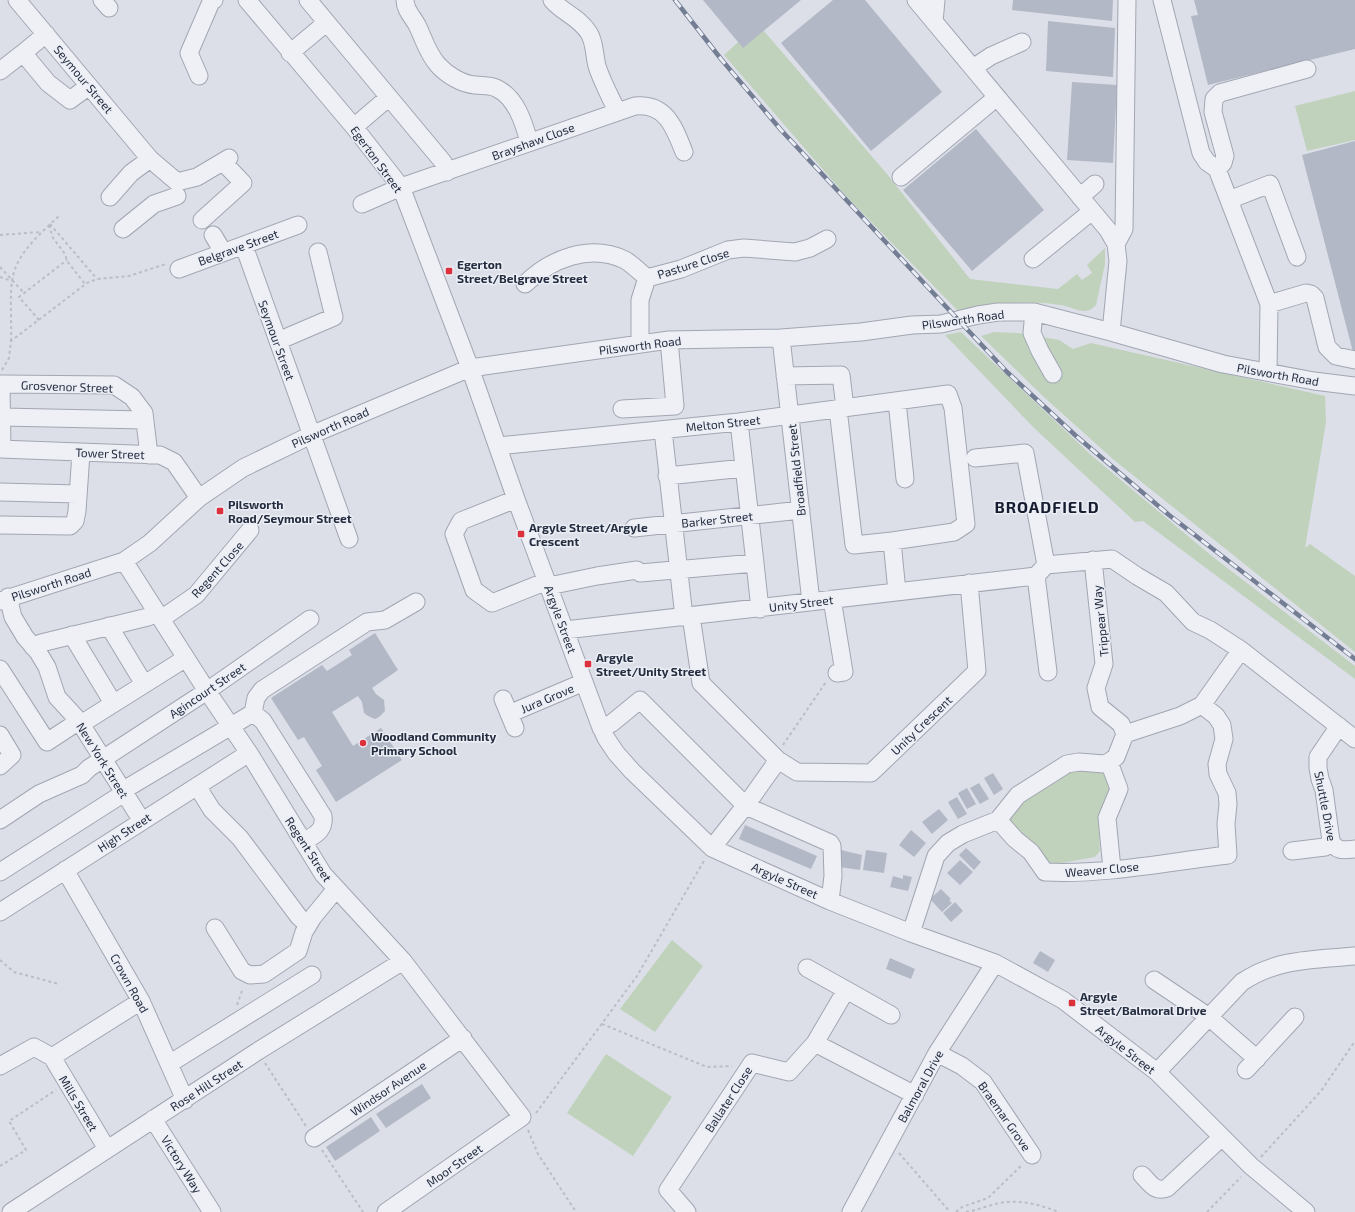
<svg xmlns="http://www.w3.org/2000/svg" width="1355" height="1212" font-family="'Exo 2',sans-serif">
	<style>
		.green { fill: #c0d2bc }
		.building { fill: #b2b8c5 }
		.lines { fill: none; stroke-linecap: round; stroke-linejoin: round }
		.minor-casing { stroke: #a1a6b2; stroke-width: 19 }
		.path { stroke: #babdc6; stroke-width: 2; stroke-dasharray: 3 3; stroke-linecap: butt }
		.minor { stroke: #eff0f6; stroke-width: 17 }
		.rail-casing { stroke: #737d93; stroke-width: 4.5 }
		.rail { stroke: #ebeef5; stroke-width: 3; stroke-dasharray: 9; stroke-linecap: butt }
		.poi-dot { fill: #dc313d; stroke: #ebeef5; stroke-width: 1.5 }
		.labels { text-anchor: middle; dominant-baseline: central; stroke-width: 3; stroke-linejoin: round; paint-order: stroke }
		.street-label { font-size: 12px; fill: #242c3f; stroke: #ebeef5 }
		.poi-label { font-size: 12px; font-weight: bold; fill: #242c3f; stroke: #ebeef5; text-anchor: start }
		.district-label { font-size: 16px; font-weight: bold; letter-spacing: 1px; fill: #171d30; stroke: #ebeef5 }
	</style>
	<rect width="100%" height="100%" fill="#dcdfe8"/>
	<!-- green -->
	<path class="green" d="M758,24L887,174L970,279L1058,289L1077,274L1082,280L1092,273L1087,265L1105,248V264L1096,305C1085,318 1073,306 1060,305C1022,300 997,303 960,313L845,195L724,55Z
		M1355,91V140L1307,151L1295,106Z
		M961,332L1091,455L1213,557L1355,666V679L1143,521L1135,522L1033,427L945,335Z
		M994,332L1019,333L1059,340L1073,349L1091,343L1325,396L1326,422L1305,548L1310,544L1355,576V652L1114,460L1045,398L981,336Z
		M1091,769L1105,774L1112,788L1098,817L1100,851L1095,857L1051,865L1011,825L1009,815L1020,800L1070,771Z
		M672,940L703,966L655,1032L620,1009Z
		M606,1054L672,1097L633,1156L567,1113Z"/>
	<!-- building -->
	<path class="building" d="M703,0H801L743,48Z
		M833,0H865L942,92L871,151L781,43Z
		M1013,0H1113L1112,21L1012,10Z
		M1194,0H1355V49L1208,85L1191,16L1198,15Z
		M1048,21L1115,28L1113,77L1046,71Z
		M1072,82L1117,85L1113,163L1067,160Z
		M976,129L1044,210L972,271L903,190Z
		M1355,141V356H1354L1302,155Z
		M375,633L398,670L372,688L376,694L384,700L385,711L379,717L375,719L368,716L364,713L362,702L358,696L332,712L353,746L381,728L402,760L336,802L316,770L322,766L304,737L298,740L271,698L322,665L327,671L352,655L349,650Z
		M993,773L1003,789L994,795L984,778Z
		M979,783L989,799L980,804L970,788Z
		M967,788L976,804L967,809L958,793Z
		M957,797L967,814L958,819L948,802Z
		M939,809L948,820L932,834L922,822Z
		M745,825L817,856L811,869L739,839Z
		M911,830L926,843L914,857L899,845Z
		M966,848L981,862L974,870L959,855Z
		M841,850L862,855L860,870L839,867Z
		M866,850L887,853L884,873L863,870Z
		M960,860L973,872L960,885L947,873Z
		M903,875L912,877L908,891L890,887L893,876L903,879Z
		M941,889L951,899L949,900L952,903L942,912L930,899Z
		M955,902L963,911L951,922L943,913Z
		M1040,951L1055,960L1048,972L1033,963Z
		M890,958L915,969L911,979L886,969Z
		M422,1084L431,1098L386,1128L376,1114Z
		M371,1117L380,1131L335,1161L326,1147Z"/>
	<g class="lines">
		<!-- minor casing -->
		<g class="minor-casing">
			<path id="minor" d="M17,0L150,159L177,182L197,177L229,158
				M102,0L109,8
				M247,0L354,127L401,187L470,368L516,499L600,725L606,738L616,753L632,771L712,848L830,901L911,933L995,963L1063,1000L1157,1072L1251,1166L1306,1212
				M308,0L443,162L447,172
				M405,0C405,11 414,18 418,27C424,40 428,54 438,65C447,75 462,84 475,85C483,86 489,85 496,88C516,97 524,123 529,142
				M552,0C563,13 579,17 589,33C595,43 594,54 597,66C602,82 610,96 617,111
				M916,0L1108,230L1116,244L1118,261L1111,332
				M1162,0L1201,153L1207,162L1217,169L1269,304L1268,372
				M934,22L936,0
				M46,34L23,53L48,83L70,100L89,86
				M290,53L326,23
				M973,68L991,56L1022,42
				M0,71L23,53
				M199,76L189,53L211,2L214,0
				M354,127L389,97
				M1217,169L1223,163L1225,156L1213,112L1214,99L1220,93L1307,69
				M901,177L997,97
				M110,197L131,173L150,159
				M1080,197L1095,184
				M1229,200L1270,184L1297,257
				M362,204L401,187L635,106C666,103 674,127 684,152
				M202,220L243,183L223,162
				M123,229L154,204L177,196
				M213,235L219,245L221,253
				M1116,244L1124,229L1127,0
				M244,246L349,539
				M1033,259L1092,211
				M179,269L298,225
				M647,278L681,269L728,250L744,248L795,252L810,248L827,239
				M525,284C550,259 590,243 625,260C632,264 640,272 647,278
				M1269,304L1306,293L1311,294L1315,298L1327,347L1336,356L1355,360
				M1034,312L1032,333L1040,351L1053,374
				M781,338L811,602
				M278,341L334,317L318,252
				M640,344V300L647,278
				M785,376L841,375L845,408
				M897,401L905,479
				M622,409L675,406L669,340
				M838,409L854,545L892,541L897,592
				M2,417L144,420
				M739,422L755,563
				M663,430L684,617
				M498,446L739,422L948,394L953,408L966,524L954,532L892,541
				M0,449L160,455L174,462L199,498
				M2,449L1,384L114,385L132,397L144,413L149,455
				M975,458L1025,453L1046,565
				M667,476L744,468
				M0,492L78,494
				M516,499L461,521L454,534L474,590L492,603L547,581
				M0,525L70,526L75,521L77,511L81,453
				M634,528L801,510
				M124,561L207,691L249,753L323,874L403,961L522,1117L386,1212
				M549,586L597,576L637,570L640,573L755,563L760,609
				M8,597L13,617L25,637L38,652L47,667L57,697L79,721L142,821
				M832,599L844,672L837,673
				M0,601L124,561L150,543L199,498L243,468L311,435L470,368L669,340L781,338L861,332L912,325L941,324L978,315L998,312H1034L1111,332L1223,364L1314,381L1355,386
				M691,616L701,683L778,760L797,772L871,773L977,671L969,583
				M161,619L196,595L250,530
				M109,626L144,684
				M565,630L1036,576
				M72,635L113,703
				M33,647L41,643L148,617L157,612
				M0,669L47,742L79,721
				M1048,672L1036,576L1046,565L1112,559L1137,576L1166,593L1193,622L1210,630L1241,650L1355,739
				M503,699L515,728
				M253,713L256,698L262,690L367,622L385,620L416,602
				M509,714L584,682
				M81,724L186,658
				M1339,726L1318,757V768L1320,779L1324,790L1331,841C1337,852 1343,850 1355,849
				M601,728L612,723L640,700L746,806L830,843L832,846L833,876L830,901
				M1125,734L1180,716L1202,705L1241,650
				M0,735L12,755L0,766
				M1109,762L1119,789L1107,818L1112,869
				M197,786L212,810L240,838L299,917L308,925
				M122,791L253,713L263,721L323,816C325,831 315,835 303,842
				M0,820L39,794L82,775L89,768L207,691L310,619
				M998,820L1015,839L1031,852L1045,872C1106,875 1168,862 1228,855L1226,824L1228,804L1227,793L1218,774L1217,764L1224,739L1222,725L1216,716L1202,705
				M712,848L749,801L778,760
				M1292,851L1325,847L1332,844
				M65,870L141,1001L185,1100
				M0,872L124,793
				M0,912L249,753
				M215,928L242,971L250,975L264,974L298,951L304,932L313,917L336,889
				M911,933L936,856L948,843L963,834L998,820L1018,795L1067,764L1079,762L1104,764L1109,762L1116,757L1125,734L1121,724L1100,707L1096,688L1104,664L1093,560
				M807,968L891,1015
				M1154,980L1209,1017L1257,1059
				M815,1043L846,990
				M937,1053L962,1066L983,1082L1032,1155
				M52,1057L107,1149
				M169,1064L312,975
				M0,1066L34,1047L52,1057L141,1001
				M1246,1070L1295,1017
				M1157,1072L1242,982C1278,958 1314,960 1355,956
				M153,1119L212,1212
				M314,1138L463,1038
				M1142,1175C1150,1183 1155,1193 1167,1188L1222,1137
				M11,1212L258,1051L403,961
				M687,1212L668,1190L752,1063L789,1072L815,1043L915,1095
				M851,1212L937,1053L995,963"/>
		</g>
		<!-- path -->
		<path class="path" d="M50,224L97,279
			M49,225L53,238L65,254L67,261L85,284
			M0,235L41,232
			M0,267L24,293
			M0,277L12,281
			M39,320L19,297L67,260
			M11,341C12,324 9,292 13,276C18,252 42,232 59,216
			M2,370L9,358L11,341L87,283L97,279L129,276L166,264
			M783,745L826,682
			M0,960L14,972L59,984
			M237,1005L243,988
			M602,1024L707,1067L732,1066
			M265,1063L306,1126
			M536,1113L637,976L705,859
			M528,1130L538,1154L576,1212
			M322,1150L363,1212
			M899,1153L950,1212
			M1261,1157L1321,1091L1355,1041
			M0,1166L26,1150L9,1121L56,1090
			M956,1212L962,1207L988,1198L1022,1165
			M966,1212C978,1210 989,1205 1000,1203C1020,1199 1040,1205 1059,1212
			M1207,1212L1241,1177"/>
		<!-- minor -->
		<use href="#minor" class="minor"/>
		<!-- rail casing -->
		<g class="rail-casing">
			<path id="rail" d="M675,0L721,59L781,130L1007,372L1075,435L1169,515L1355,659"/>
		</g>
		<!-- rail -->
		<use href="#rail" class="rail"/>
	</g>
	<!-- markers -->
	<g class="poi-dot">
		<rect x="445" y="267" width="8" height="8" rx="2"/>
		<rect x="216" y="507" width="8" height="8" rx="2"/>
		<rect x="517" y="530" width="8" height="8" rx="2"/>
		<rect x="584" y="660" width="8" height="8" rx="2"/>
		<circle cx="363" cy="743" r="4"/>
		<rect x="1068" y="999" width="8" height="8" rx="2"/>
	</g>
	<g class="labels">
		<!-- street labels -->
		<g class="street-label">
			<text transform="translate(84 79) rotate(50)">Seymour Street</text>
			<text transform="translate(533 141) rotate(-20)">Brayshaw Close</text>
			<text transform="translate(377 159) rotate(54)">Egerton Street</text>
			<text transform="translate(238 247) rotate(-20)">Belgrave Street</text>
			<text transform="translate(693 263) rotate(-18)">Pasture Close</text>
			<text transform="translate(963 319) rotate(-8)">Pilsworth Road</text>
			<text transform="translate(277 340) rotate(70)">Seymour Street</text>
			<text transform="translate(640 345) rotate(-7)">Pilsworth Road</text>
			<text transform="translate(1278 374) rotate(10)">Pilsworth Road</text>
			<text transform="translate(67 386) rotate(2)">Grosvenor Street</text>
			<text transform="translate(723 423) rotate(-6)">Melton Street</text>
			<text transform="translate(330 427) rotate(-24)">Pilsworth Road</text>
			<text transform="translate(110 453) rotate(2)">Tower Street</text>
			<text transform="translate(796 470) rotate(-96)">Broadfield Street</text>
			<text transform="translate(717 519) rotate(-6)">Barker Street</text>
			<text transform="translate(217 569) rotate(-48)">Regent Close</text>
			<text transform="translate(51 584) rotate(-18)">Pilsworth Road</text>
			<text transform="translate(801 603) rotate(-7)">Unity Street</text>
			<text transform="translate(561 619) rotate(70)">Argyle Street</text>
			<text transform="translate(1100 621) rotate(-96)">Trippear Way</text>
			<text transform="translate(207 690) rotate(-34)">Agincourt Street</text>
			<text transform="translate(547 698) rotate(-23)">Jura Grove</text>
			<text transform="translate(921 725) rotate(-44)">Unity Crescent</text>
			<text transform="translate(103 760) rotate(58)">New York Street</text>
			<text transform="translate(1326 806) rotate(79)">Shuttle Drive</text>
			<text transform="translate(124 832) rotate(-33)">High Street</text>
			<text transform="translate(309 849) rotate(57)">Regent Street</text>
			<text transform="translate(1102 869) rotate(-5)">Weaver Close</text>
			<text transform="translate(785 880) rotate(24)">Argyle Street</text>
			<text transform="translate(130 983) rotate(61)">Crown Road</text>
			<text transform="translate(1126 1049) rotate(38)">Argyle Street</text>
			<text transform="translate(206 1085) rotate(-33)">Rose Hill Street</text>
			<text transform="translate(920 1086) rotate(-61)">Balmoral Drive</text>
			<text transform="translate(388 1088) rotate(-34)">Windsor Avenue</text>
			<text transform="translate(728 1099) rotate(-57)">Ballater Close</text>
			<text transform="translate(79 1103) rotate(59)">Mills Street</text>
			<text transform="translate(1005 1116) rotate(55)">Braemar Grove</text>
			<text transform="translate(182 1164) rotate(58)">Victory Way</text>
			<text transform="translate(454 1165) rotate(-35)">Moor Street</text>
		</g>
		<!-- poi labels -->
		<g class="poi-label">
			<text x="457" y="264">Egerton<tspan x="457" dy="14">Street/Belgrave Street</tspan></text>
			<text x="228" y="504">Pilsworth<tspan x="228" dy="14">Road/Seymour Street</tspan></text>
			<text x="529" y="527">Argyle Street/Argyle<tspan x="529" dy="14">Crescent</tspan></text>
			<text x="596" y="657">Argyle<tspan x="596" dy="14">Street/Unity Street</tspan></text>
			<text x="371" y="736">Woodland Community<tspan x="371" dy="14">Primary School</tspan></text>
			<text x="1080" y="996">Argyle<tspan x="1080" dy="14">Street/Balmoral Drive</tspan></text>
		</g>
		<!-- district labels -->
		<g class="district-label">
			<text x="1047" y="506">BROADFIELD</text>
		</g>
	</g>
</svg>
